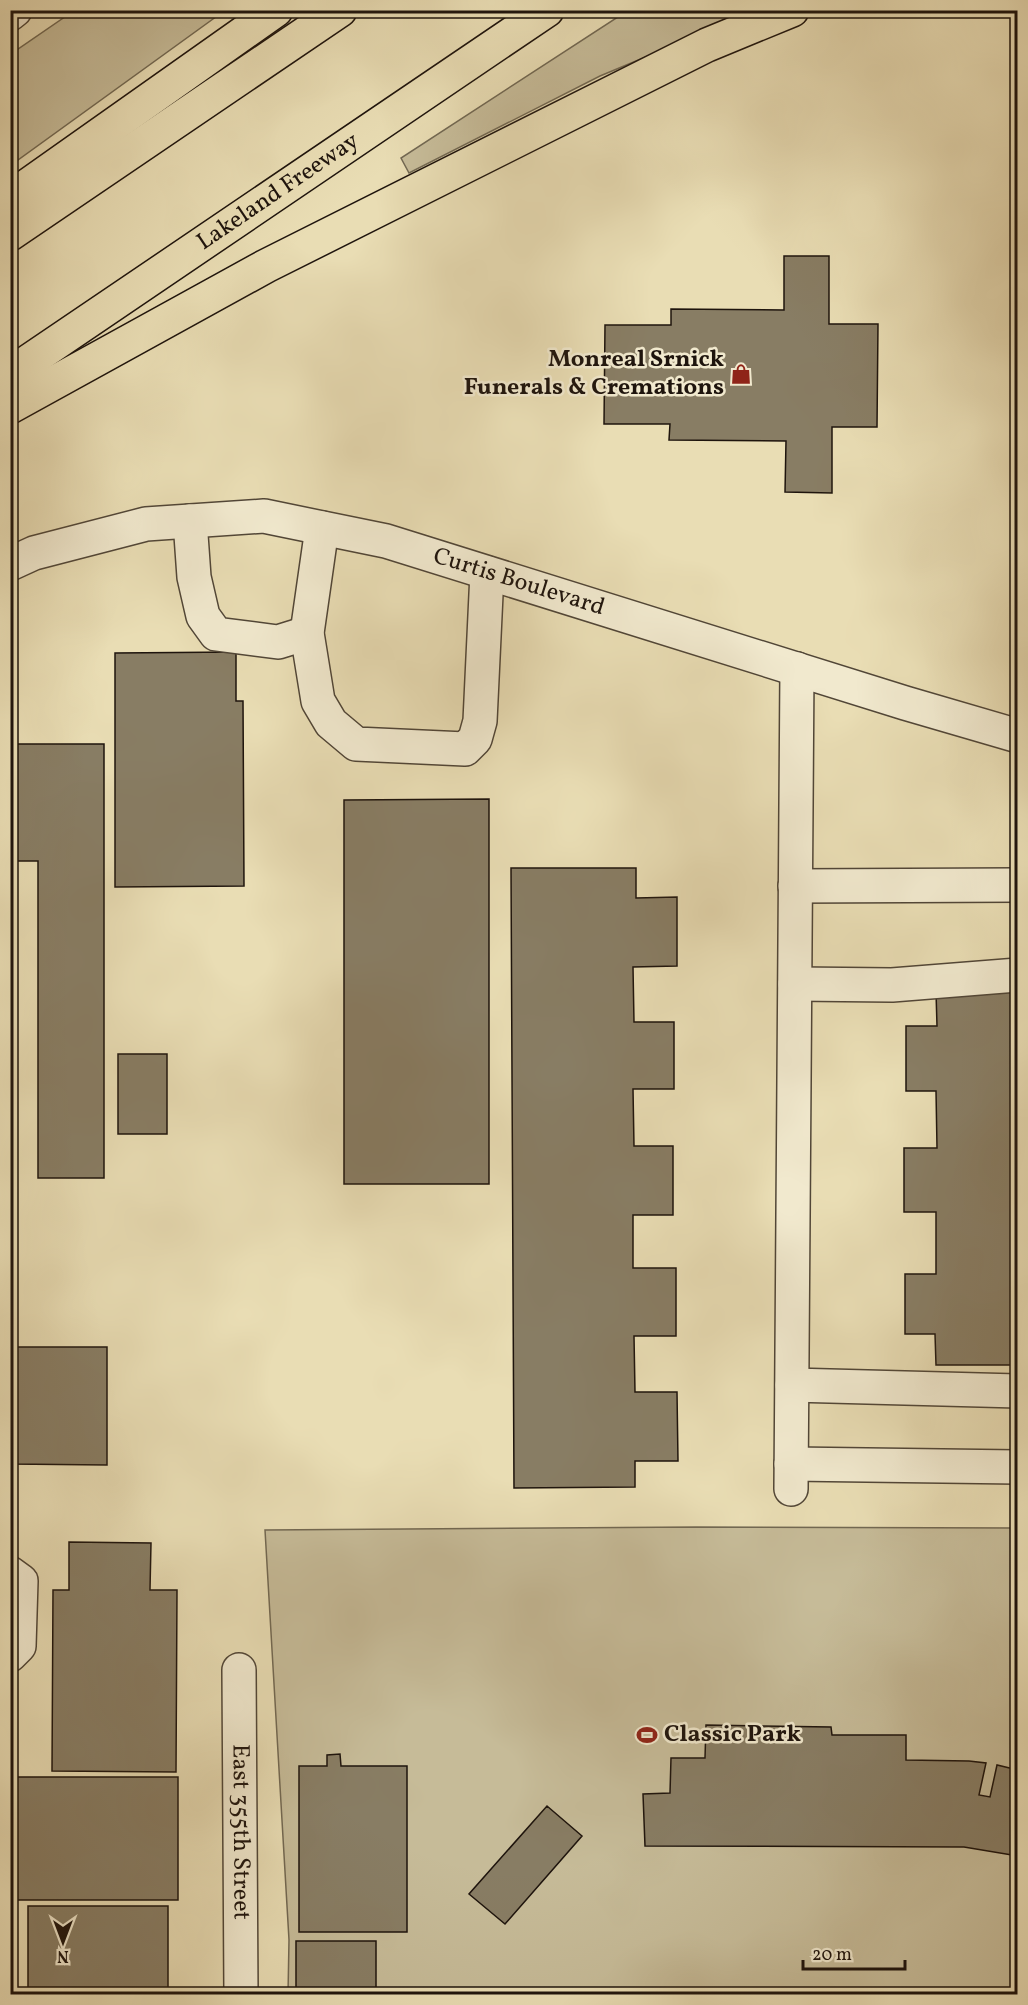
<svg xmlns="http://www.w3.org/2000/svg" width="1028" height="2005" font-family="Vollkorn,serif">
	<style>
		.green { fill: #c6bb98; stroke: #726852; stroke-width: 1.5 }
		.building { fill: #887d64; stroke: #1e140d; stroke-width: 1.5 }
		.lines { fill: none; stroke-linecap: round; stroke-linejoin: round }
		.minor-casing { stroke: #514637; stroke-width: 36 }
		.highway-casing { stroke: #1e140d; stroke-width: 36 }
		.minor { stroke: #f1e9ce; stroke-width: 33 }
		.highway { stroke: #e9ddb4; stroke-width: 33 }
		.labels { text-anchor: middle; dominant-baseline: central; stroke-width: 5; stroke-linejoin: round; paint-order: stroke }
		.street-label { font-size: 24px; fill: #1e140d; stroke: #f1e9ce }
		.poi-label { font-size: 24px; font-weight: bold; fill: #1e140d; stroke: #f1e9ce; text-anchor: end }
	</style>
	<rect width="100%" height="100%" fill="#e9ddb4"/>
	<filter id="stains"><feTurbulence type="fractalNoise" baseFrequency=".00333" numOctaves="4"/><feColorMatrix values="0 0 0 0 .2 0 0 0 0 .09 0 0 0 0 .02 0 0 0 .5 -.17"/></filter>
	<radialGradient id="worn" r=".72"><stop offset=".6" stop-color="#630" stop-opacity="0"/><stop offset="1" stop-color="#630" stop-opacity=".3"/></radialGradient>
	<!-- green -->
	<path class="green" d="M75,10L224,11L11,165V54Z
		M627,11H756L600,76L409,173L401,158Z
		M697,1527L1017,1528V1994H288L289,1940L265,1530Z"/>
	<!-- building -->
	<path class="building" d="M784,256H829V324H878L877,427H832V493L785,492L786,441L669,440L670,424H604L605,325H671V309L784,310Z
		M236,652V701H243L244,886L115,887V653Z
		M10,744H104V1178H38V861H10Z
		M489,799V1184H344V800Z
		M511,868H636V898L677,897V966L633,967L634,1022H674V1089H633L634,1146H673V1215H633V1268H676V1336H634L635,1392H677L678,1461H635V1487L514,1488Z
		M1018,991V1365H936L935,1334H905V1274H936V1212H904V1148H937L936,1091H906V1026H937L936,992Z
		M118,1054H167V1134H118Z
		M10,1347H107V1465L10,1464Z
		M69,1542L151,1543L150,1590H177L176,1772L52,1771L53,1590H69Z
		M706,1725L831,1727L832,1735H906V1760L969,1761L986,1763L979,1795L990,1797L997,1765L1018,1770V1856L964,1847L645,1846L643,1794L670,1793L671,1758H705Z
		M340,1754L341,1766H407V1932H299V1766H327V1755Z
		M16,1777H178V1900H16Z
		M547,1806L582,1836L505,1924L469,1894Z
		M28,1906H168V1994H28Z
		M296,1941H376V1994H296Z"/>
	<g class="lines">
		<!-- minor casing -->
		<g class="minor-casing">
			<g id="minor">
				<path d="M10,14L15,10"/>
				<path d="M190,521L194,577L203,616L216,634L278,642L307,633"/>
				<path d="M322,528L307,633L318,701L331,723L356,744L465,749L475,739L480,721L487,573"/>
				<path id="s1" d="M10,564L34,553L146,524L264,516L386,541L905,703L1018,736"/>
				<path d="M795,886L1018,885"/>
				<path d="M795,984L892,985L1018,975"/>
				<path d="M792,1385L1018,1391"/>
				<path d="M791,1464L1018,1467"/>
				<path d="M791,1489L797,669"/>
				<path d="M10,1573L21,1581L19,1646L10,1655"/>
				<path id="s2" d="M239,1670L241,1994"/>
			</g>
		</g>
		<!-- highway casing -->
		<g class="highway-casing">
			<g id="highway">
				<path d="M10,198L276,10"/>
				<path d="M10,234L340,10"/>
				<path id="s3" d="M10,374L547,10"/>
				<path d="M10,407L266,266L707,45L792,10"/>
			</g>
		</g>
		<!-- minor -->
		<use href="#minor" class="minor"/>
		<!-- highway -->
		<use href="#highway" class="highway"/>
	</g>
	<!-- icons -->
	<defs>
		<g id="shop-bare" transform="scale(1.62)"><path d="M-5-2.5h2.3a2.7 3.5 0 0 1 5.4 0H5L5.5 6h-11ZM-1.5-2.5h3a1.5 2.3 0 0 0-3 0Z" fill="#8f2418" stroke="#f1e9ce" stroke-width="2.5" paint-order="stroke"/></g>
		<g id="stadium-bare" transform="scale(1.62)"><path d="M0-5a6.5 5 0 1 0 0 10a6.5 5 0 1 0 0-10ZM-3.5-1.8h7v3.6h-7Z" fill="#8f2418" stroke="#f1e9ce" stroke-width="2.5" paint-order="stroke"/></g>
	</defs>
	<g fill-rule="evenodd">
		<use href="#shop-bare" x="741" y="374"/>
		<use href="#stadium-bare" x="647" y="1735"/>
	</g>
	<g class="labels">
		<!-- street labels -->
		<g class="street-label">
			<text stroke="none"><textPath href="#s3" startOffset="324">Lakeland Freeway</textPath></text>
			<text stroke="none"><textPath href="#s1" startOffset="524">Curtis Boulevard</textPath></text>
			<text stroke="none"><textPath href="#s2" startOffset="162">East 355th Street</textPath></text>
		</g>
		<!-- poi labels -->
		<g class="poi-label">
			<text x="724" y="360">Monreal Srnick<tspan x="724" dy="28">Funerals &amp; Cremations</tspan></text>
			<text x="664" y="1735" text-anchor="start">Classic Park</text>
		</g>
	</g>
	<!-- margin -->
	<rect width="1028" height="2005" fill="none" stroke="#e9ddb4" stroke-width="36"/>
	<rect x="12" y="12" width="1004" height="1981" fill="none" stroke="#1e140d" stroke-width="3"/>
	<rect x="18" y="18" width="992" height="1969" fill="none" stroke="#1e140d" stroke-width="1.5"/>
	<!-- north arrow -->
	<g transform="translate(63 1942) rotate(180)" stroke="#f1e9ce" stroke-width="4.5" paint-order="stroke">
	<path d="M0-4.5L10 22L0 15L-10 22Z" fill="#1e140d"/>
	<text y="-9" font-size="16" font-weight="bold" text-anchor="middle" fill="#1e140d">N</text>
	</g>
	<!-- scale -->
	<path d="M803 1960v9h102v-9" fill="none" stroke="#1e140d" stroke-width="3"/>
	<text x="812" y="1960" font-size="18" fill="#1e140d" stroke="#f1e9ce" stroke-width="4.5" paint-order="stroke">20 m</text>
	<rect width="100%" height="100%" filter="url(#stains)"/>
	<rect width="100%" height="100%" fill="url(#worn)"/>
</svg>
